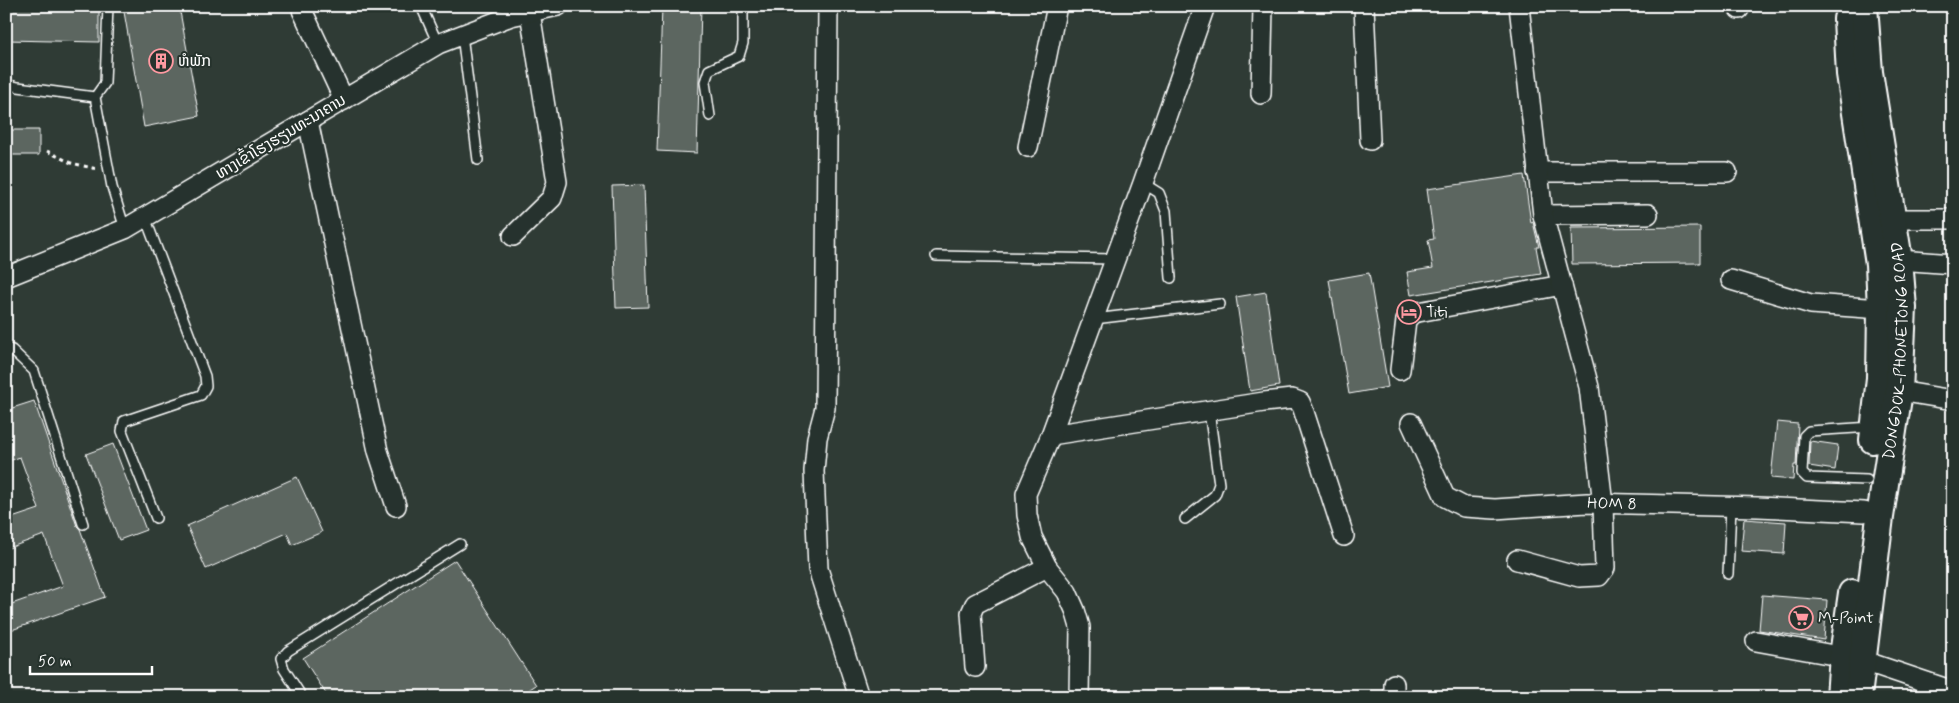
<svg xmlns="http://www.w3.org/2000/svg" width="1959" height="703" font-family="Mynerve,'Noto Sans Lao',sans-serif">
	<style>
		.building { fill: #5b6661; stroke: #fff }
		.lines { fill: none; stroke-linecap: round; stroke-linejoin: round }
		.service-casing { stroke: #fff; stroke-width: 12 }
		.minor-casing { stroke: #fff; stroke-width: 22 }
		.secondary-casing { stroke: #fff; stroke-width: 30 }
		.path { stroke: #fff; stroke-width: 3; stroke-dasharray: 4 4; stroke-linecap: butt }
		.service { stroke: #26332d; stroke-width: 9 }
		.minor { stroke: #26332d; stroke-width: 19 }
		.secondary { stroke: #26332d; stroke-width: 26 }
		.labels { text-anchor: middle; dominant-baseline: central; stroke-width: 4; stroke-linejoin: round; paint-order: stroke }
		.poi-label { font-size: 16px; fill: #fff; stroke: #26332d; text-anchor: start }
		.street-label { font-size: 16px; fill: #fff; stroke: #26332d }
	</style>
	<rect width="100%" height="100%" fill="#2f3b35"/>
	<filter id="ink" filterUnits="userSpaceOnUse"><feTurbulence type="fractalNoise" baseFrequency=".02" numOctaves="2"/><feDisplacementMap in="SourceGraphic" scale="10" xChannelSelector="R" yChannelSelector="G"/><feConvolveMatrix kernelMatrix="1 2 1 2 8 2 1 2 1" color-interpolation-filters="sRGB"/></filter>
	<g filter="url(#ink)">
		<!-- building -->
		<path class="building" d="M6,6H99V42L6,40Z
			M123,6H179L199,116L144,127Z
			M662,7H701L697,153L657,151Z
			M6,130H39V155H6Z
			M1524,175L1531,223L1533,222L1539,247H1536L1541,274L1411,295L1407,272L1433,268L1428,240L1434,239L1427,189Z
			M644,185L648,307L616,308L612,186Z
			M1700,227V263L1572,264L1571,228Z
			M1369,273L1388,387L1349,394L1329,280Z
			M1266,292L1279,386L1250,391L1236,297Z
			M34,401L77,526L80,529L105,597L6,632V606L63,586L44,535L6,549V520L39,509L20,457L6,462V410Z
			M1777,422L1798,424L1796,465H1794L1793,480L1771,478Z
			M1810,441L1838,445L1835,470L1809,466Z
			M113,444L146,530L119,540L86,454Z
			M297,477L322,532L292,545L287,533L206,569L187,526Z
			M1744,519L1786,522L1784,554L1741,551Z
			M455,560L536,685L518,697H328L303,658Z
			M1762,595L1827,600L1824,640L1759,630Z"/>
		<g class="lines">
			<!-- service casing -->
			<g class="service-casing">
				<path id="service" d="M421,6L438,44
					M462,35L478,160
					M6,84L18,87L95,97L112,187L125,229
					M95,97L105,83L108,6
					M710,116L705,82L709,70L739,56L743,43V6
					M1143,183L1159,193L1166,211L1171,278
					M145,217L205,376L206,386L201,395L124,421L122,431L156,518
					M936,256L1115,259
					M1094,319L1220,304
					M6,348L12,350L34,371L83,524
					M1867,480L1807,478L1802,473L1804,436L1809,431L1872,427
					M1185,519L1215,495L1219,484L1209,411
					M1728,574L1731,507
					M302,697L284,669L281,659L288,651L460,544"/>
			</g>
			<!-- minor casing -->
			<g class="minor-casing">
				<g id="minor">
					<path d="M828,6L825,408L817,438L814,471L818,569L859,697"/>
					<path d="M1364,6L1370,140"/>
					<path d="M1739,6V9"/>
					<path d="M302,10L344,100"/>
					<path d="M1261,94L1263,6"/>
					<path d="M308,121L378,451L396,506"/>
					<path d="M1028,147L1057,6"/>
					<path d="M1537,172H1727"/>
					<path d="M1543,215L1648,214"/>
					<path d="M1893,219H1953"/>
					<path d="M513,236L552,198L557,182L529,6"/>
					<path d="M1899,260L1953,264"/>
					<path d="M6,277L125,229L438,44L511,16L558,6"/>
					<path d="M1731,280L1811,304L1881,309"/>
					<path d="M1400,370L1406,320L1413,313L1562,285"/>
					<path d="M1899,391L1953,400"/>
					<path id="s1" d="M1411,423L1445,497L1464,507L1495,509L1587,503L1758,507L1864,512"/>
					<path d="M1051,435L1264,402L1292,399L1300,402L1303,409L1344,536"/>
					<path d="M1517,560L1579,577L1599,576L1605,568L1603,504L1589,387L1543,215L1519,6"/>
					<path d="M1756,641L1861,660L1953,691"/>
					<path d="M975,667L971,613L975,604L1047,567"/>
					<path d="M1079,697L1080,627L1075,610L1067,592L1047,567L1032,537L1027,515L1026,494L1051,435L1143,183L1205,6"/>
					<path d="M1394,697V684"/>
				</g>
			</g>
			<!-- secondary casing -->
			<g class="secondary-casing">
				<g id="secondary">
					<path d="M1847,19L1850,74L1879,264L1881,309L1880,378L1873,440"/>
					<path d="M1840,697L1843,655L1852,593"/>
					<path id="s2" d="M1858,697L1880,517L1899,391L1903,308L1899,260L1869,72L1864,6"/>
				</g>
			</g>
			<!-- path -->
			<path class="path" d="M47,151L71,163L97,169"/>
			<!-- service -->
			<use href="#service" class="service"/>
			<!-- minor -->
			<use href="#minor" class="minor"/>
			<!-- secondary -->
			<use href="#secondary" class="secondary"/>
		</g>
	</g>
	<!-- icons -->
	<defs>
		<g id="building-ring" transform="scale(1.25)"><circle r="9.5" fill="#26332d" stroke="#ff9aa2" stroke-width="1.5"/><path d="M-4-6H4V6H1V3H-1V6H-4ZM-2.5-4.3h1.7v1.8h-1.7ZM.8-4.3h1.7v1.8H.8ZM-2.5-1h1.7V.8h-1.7ZM.8-1h1.7V.8H.8Z" fill="#ff9aa2"/></g>
		<g id="hotel-ring" transform="scale(1.25)"><circle r="9.5" fill="#26332d" stroke="#ff9aa2" stroke-width="1.5"/><path d="M-6-4.5h1.5V1H6V5H4.5V3h-9V5H-6ZM-4 0a1.8 1.8 0 1 1 3.6 0ZM.5 0V-2.5h3Q6-2.5 6 0Z" fill="#ff9aa2"/></g>
		<g id="supermarket-ring" transform="scale(1.25)"><circle r="9.5" fill="#26332d" stroke="#ff9aa2" stroke-width="1.5"/><path d="M-6-5.5h2.5l.6 2H6L4.5 2H-2.5L-4.4-4H-6ZM-1.5 3.2a1.3 1.3 0 1 0 .1 0ZM3 3.2a1.3 1.3 0 1 0 .1 0Z" fill="#ff9aa2"/></g>
	</defs>
	<g fill-rule="evenodd">
		<use href="#building-ring" x="161" y="61"/>
		<use href="#hotel-ring" x="1409" y="312"/>
		<use href="#supermarket-ring" x="1801" y="618"/>
	</g>
	<g class="labels">
		<!-- poi labels -->
		<g class="poi-label">
			<text x="178" y="61">ຫໍພັກ</text>
			<text x="1426" y="312">Titi</text>
			<text x="1818" y="618">M-Point</text>
		</g>
		<!-- street labels -->
		<g class="street-label">
			<text transform="translate(281 137) rotate(-31)">ທາງເຂົ້າໂຮງຮຽນທະນາຄານ</text>
			<text stroke="none"><textPath href="#s2" startOffset="349">DONGDOK-PHONETONG ROAD</textPath></text>
			<text stroke="none"><textPath href="#s1" startOffset="251">HOM 8</textPath></text>
		</g>
	</g>
	<!-- margin -->
	<rect width="1959" height="703" fill="none" stroke="#26332d" stroke-width="25"/>
	<rect x="12" y="12" width="1934" height="678" fill="none" stroke="#fff" stroke-width="2" filter="url(#ink)"/>
	<!-- scale -->
	<path d="M30 666v8h122v-8" fill="none" stroke="#ffffff" stroke-width="2.5"/>
	<text x="38" y="666" font-size="15" fill="#ffffff" stroke="#26332d" stroke-width="4" paint-order="stroke">50 m</text>
</svg>
